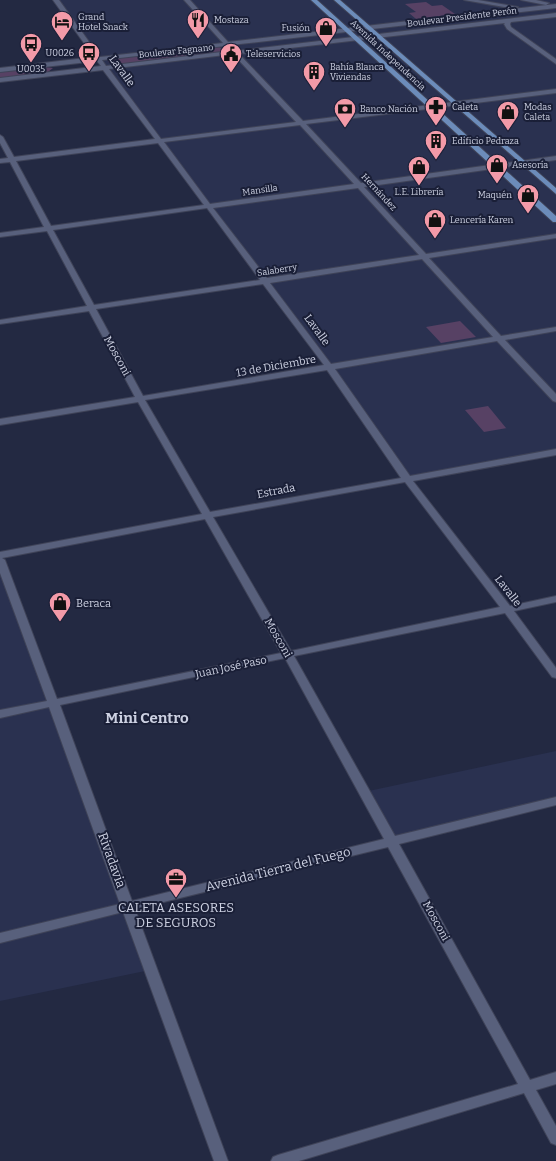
<svg xmlns="http://www.w3.org/2000/svg" width="556" height="1161" font-family="Bitter,serif">
	<style>
		.built { fill: #2a3150 }
		.green { fill: #574164 }
		.lines { fill: none; stroke-linecap: round; stroke-linejoin: round }
		.minor-casing { stroke: #3f4358; stroke-width: 2 }
		.major-casing { stroke: #3f4358; stroke-width: 2 }
		.minor { fill: #58607c; fill-rule: evenodd }
		.major { fill: #6c8cba; fill-rule: evenodd }
		.labels { text-anchor: middle; dominant-baseline: central; stroke-width: 4; stroke-linejoin: round; paint-order: stroke }
		.far-poi-label { font-size: 9px; fill: #ccd0e1; stroke: #1a1f37; text-anchor: start }
		.far-street-label { font-size: 9px; fill: #ccd0e1; stroke: #1a1f37 }
		.street-label { font-size: 11px; fill: #ccd0e1; stroke: #1a1f37 }
		.poi-label { font-size: 11px; fill: #ccd0e1; stroke: #1a1f37; text-anchor: start }
		.near-street-label { font-size: 13px; fill: #ccd0e1; stroke: #1a1f37 }
		.near-poi-label { font-size: 13px; fill: #ccd0e1; stroke: #1a1f37 }
		.district-label { font-size: 15px; font-weight: bold; fill: #ccd0e1; stroke: #1a1f37 }
	</style>
	<rect width="100%" height="100%" fill="#232942"/>
	<!-- built -->
	<path class="built" d="M56,0H556V452L407,479L330,368Z
		M0,560L150,970L0,1001Z
		M556,751V801L391,842L364,792Z"/>
	<!-- green -->
	<path class="green" d="M426,2L432,6L442,5L455,14L416,19L409,13L416,12L405,4Z
		M219,47L225,50L217,53L120,64L108,62V61L112,59Z
		M44,67L53,68L48,72L0,78V72Z
		M460,321L476,337L441,343L426,327Z
		M488,406L506,428H507L484,432L465,410Z"/>
	<g class="lines">
		<!-- minor casing -->
		<g class="minor-casing">
			<path id="minor" d="M53,0H59L100,57L223,43L184,0H190L228,42L556,4V8L231,45L236,51L556,13V17L511,22L510,24L511,27L556,59V64L507,29L504,24L505,23L239,54L303,121L556,89V93L306,124L361,183L556,156V160L364,187L426,254L556,234V238L429,258L501,336L556,327V331L505,340L556,394V402L553,401L497,341L335,369L410,476L556,449V455L413,481L510,606L556,596V602L514,611L556,668V678L552,677L505,613L294,656L395,836L556,797V805L399,844L530,1080L556,1072V1084L536,1090L556,1126V1145L551,1143L524,1093L299,1161H271L273,1157L278,1155L518,1084L388,847L135,909L228,1161H214L123,912L0,943V933L120,904L49,707L0,718V710L47,701L0,573V552L202,514L138,402L0,425V419L135,397L89,311L0,324V320L87,306L47,231L0,237V233L44,227L10,162L0,163V159L8,158L0,143V135L3,137L14,157L155,139L103,70L0,82V78L101,66L97,61L0,72V68L94,57ZM225,46L230,51L106,66L102,60ZM233,54L296,122L161,139L109,69ZM300,125L354,184L210,204L164,142ZM158,143L204,205L51,226L16,161ZM358,188L419,255L267,278L213,208ZM207,208L260,280L94,305L53,230ZM422,259L493,337L331,364L270,283ZM263,284L324,365L143,396L96,309ZM327,370L401,478L210,512L145,400ZM405,482L500,607L291,651L213,517ZM205,519L281,653L57,699L5,560L2,558ZM285,658L384,839L132,901L60,705Z
				M464,0H478L518,7L515,9Z
				M521,0H536L549,3L546,5Z"/>
		</g>
		<!-- major casing -->
		<g class="major-casing">
			<path id="major" d="M311,0H317L556,216V222H553Z
				M334,0H340L556,188V194Z"/>
		</g>
		<!-- minor -->
		<use href="#minor" class="minor"/>
		<!-- major -->
		<use href="#major" class="major"/>
	</g>
	<!-- icons -->
	<defs>
		<g id="restaurant-pin" transform="scale(1.15)"><path d="M0 17L-7.5 6A9.5 9.5 0 1 1 7.5 6Z" fill="#f39aa8" stroke="#1a1f37"/><path d="M-5-6h1v4h1v-4h1v4h1v-4h1v5L-1.5 .5V6h-2V.5L-5-1ZM5-6V6H3V1.5H1.5Q1.5-4 5-6Z" fill="#111"/></g>
		<g id="hotel-pin" transform="scale(1.15)"><path d="M0 17L-7.5 6A9.5 9.5 0 1 1 7.5 6Z" fill="#f39aa8" stroke="#1a1f37"/><path d="M-6-4.5h1.5V1H6V5H4.5V3h-9V5H-6ZM-4 0a1.8 1.8 0 1 1 3.6 0ZM.5 0V-2.5h3Q6-2.5 6 0Z" fill="#111"/></g>
		<g id="shop-pin" transform="scale(1.15)"><path d="M0 17L-7.5 6A9.5 9.5 0 1 1 7.5 6Z" fill="#f39aa8" stroke="#1a1f37"/><path d="M-5-2.5h2.3a2.7 3.5 0 0 1 5.4 0H5L5.5 6h-11ZM-1.5-2.5h3a1.5 2.3 0 0 0-3 0Z" fill="#111"/></g>
		<g id="bus-pin" transform="scale(1.15)"><path d="M0 17L-7.5 6A9.5 9.5 0 1 1 7.5 6Z" fill="#f39aa8" stroke="#1a1f37"/><path d="M-5-6H5V4H4V6H2V4H-2V6H-4V4H-5ZM-3.5-4V0h7V-4ZM-3.5 1.2v1.5H-2V1.2ZM2 1.2v1.5H3.5V1.2Z" fill="#111"/></g>
		<g id="civic-pin" transform="scale(1.15)"><path d="M0 17L-7.5 6A9.5 9.5 0 1 1 7.5 6Z" fill="#f39aa8" stroke="#1a1f37"/><path d="M-.6-6.5H3V-4.5H.6V-3L4-1V1h2V6H-6V1h2V-1L-.6-3ZM-1.2 2.5V6h2.4V2.5Z" fill="#111"/></g>
		<g id="building-pin" transform="scale(1.15)"><path d="M0 17L-7.5 6A9.5 9.5 0 1 1 7.5 6Z" fill="#f39aa8" stroke="#1a1f37"/><path d="M-4-6H4V6H1V3H-1V6H-4ZM-2.5-4.3h1.7v1.8h-1.7ZM.8-4.3h1.7v1.8H.8ZM-2.5-1h1.7V.8h-1.7ZM.8-1h1.7V.8H.8Z" fill="#111"/></g>
		<g id="pharmacy-pin" transform="scale(1.15)"><path d="M0 17L-7.5 6A9.5 9.5 0 1 1 7.5 6Z" fill="#f39aa8" stroke="#1a1f37"/><path d="M-2-6h4v4h4v4h-4v4h-4v-4h-4v-4h4Z" fill="#111"/></g>
		<g id="bank-pin" transform="scale(1.15)"><path d="M0 17L-7.5 6A9.5 9.5 0 1 1 7.5 6Z" fill="#f39aa8" stroke="#1a1f37"/><path d="M-6-4H6V4H-6ZM0-2.3a2.3 2.3 0 1 0 0 4.6a2.3 2.3 0 1 0 0-4.6Z" fill="#111"/></g>
		<g id="office-pin" transform="scale(1.15)"><path d="M0 17L-7.5 6A9.5 9.5 0 1 1 7.5 6Z" fill="#f39aa8" stroke="#1a1f37"/><path d="M-6-3h4V-5.5h4V-3h4V5H-6ZM-1-4.5V-3h2v-1.5ZM-6 0V1H6V0Z" fill="#111"/></g>
	</defs>
	<g fill-rule="evenodd">
		<use href="#restaurant-pin" x="198" y="20"/>
		<use href="#hotel-pin" x="62" y="22"/>
		<use href="#shop-pin" x="326" y="28"/>
		<use href="#bus-pin" x="31" y="44"/>
		<use href="#bus-pin" x="89" y="53"/>
		<use href="#civic-pin" x="231" y="54"/>
		<use href="#building-pin" x="314" y="72"/>
		<use href="#pharmacy-pin" x="436" y="107"/>
		<use href="#bank-pin" x="345" y="109"/>
		<use href="#shop-pin" x="508" y="112"/>
		<use href="#building-pin" x="436" y="141"/>
		<use href="#shop-pin" x="497" y="165"/>
		<use href="#shop-pin" x="419" y="167"/>
		<use href="#shop-pin" x="528" y="195"/>
		<use href="#shop-pin" x="435" y="220"/>
		<use href="#shop-pin" x="60" y="603"/>
		<use href="#office-pin" x="176" y="879"/>
	</g>
	<g class="labels">
		<!-- far-poi labels -->
		<g class="far-poi-label">
			<text x="78" y="17">Grand<tspan x="78" dy="10">Hotel Snack</tspan></text>
			<text x="214" y="20">Mostaza</text>
			<text x="310" y="28" text-anchor="end">Fusión</text>
			<text x="74" y="53" text-anchor="end">U0026</text>
			<text x="246" y="54">Teleservicios</text>
			<text x="330" y="67">Bahía Blanca<tspan x="330" dy="10">Viviendas</tspan></text>
			<text x="31" y="69" text-anchor="middle">U0035</text>
			<text x="452" y="107">Caleta</text>
			<text x="524" y="107">Modas<tspan x="524" dy="10">Caleta</tspan></text>
			<text x="360" y="109">Banco Nación</text>
			<text x="452" y="141">Edificio Pedraza</text>
			<text x="512" y="165">Asesoría</text>
			<text x="419" y="192" text-anchor="middle">L.E. Librería</text>
			<text x="512" y="195" text-anchor="end">Maquén</text>
			<text x="450" y="220">Lencería Karen</text>
		</g>
		<!-- far-street labels -->
		<g class="far-street-label">
			<text transform="translate(462 17) rotate(-7)">Boulevar Presidente Perón</text>
			<text transform="translate(176 51) rotate(-6)">Boulevar Fagnano</text>
			<text transform="translate(388 55) rotate(43)">Avenida Independencia</text>
			<text transform="translate(260 190) rotate(-8)">Mansilla</text>
			<text transform="translate(379 192) rotate(47)">Hernández</text>
			<text transform="translate(277 270) rotate(-9)">Salaberry</text>
		</g>
		<!-- street labels -->
		<g class="street-label">
			<text transform="translate(122 71) rotate(54)">Lavalle</text>
			<text transform="translate(317 330) rotate(54)">Lavalle</text>
			<text transform="translate(117 356) rotate(61)">Mosconi</text>
			<text transform="translate(276 366) rotate(-10)">13 de Diciembre</text>
			<text transform="translate(276 491) rotate(-11)">Estrada</text>
			<text transform="translate(508 591) rotate(52)">Lavalle</text>
			<text transform="translate(278 638) rotate(60)">Mosconi</text>
			<text transform="translate(231 667) rotate(-12)">Juan José Paso</text>
			<text transform="translate(436 921) rotate(61)">Mosconi</text>
		</g>
		<!-- poi labels -->
		<g class="poi-label">
			<text x="76" y="603">Beraca</text>
		</g>
		<!-- near-street labels -->
		<g class="near-street-label">
			<text transform="translate(112 860) rotate(70)">Rivadavia</text>
			<text transform="translate(278 869) rotate(-14)">Avenida Tierra del Fuego</text>
		</g>
		<!-- near-poi labels -->
		<g class="near-poi-label">
			<text x="176" y="907">CALETA ASESORES<tspan x="176" dy="15">DE SEGUROS</tspan></text>
		</g>
		<!-- district labels -->
		<g class="district-label">
			<text x="147" y="718">Mini Centro</text>
		</g>
	</g>
</svg>
